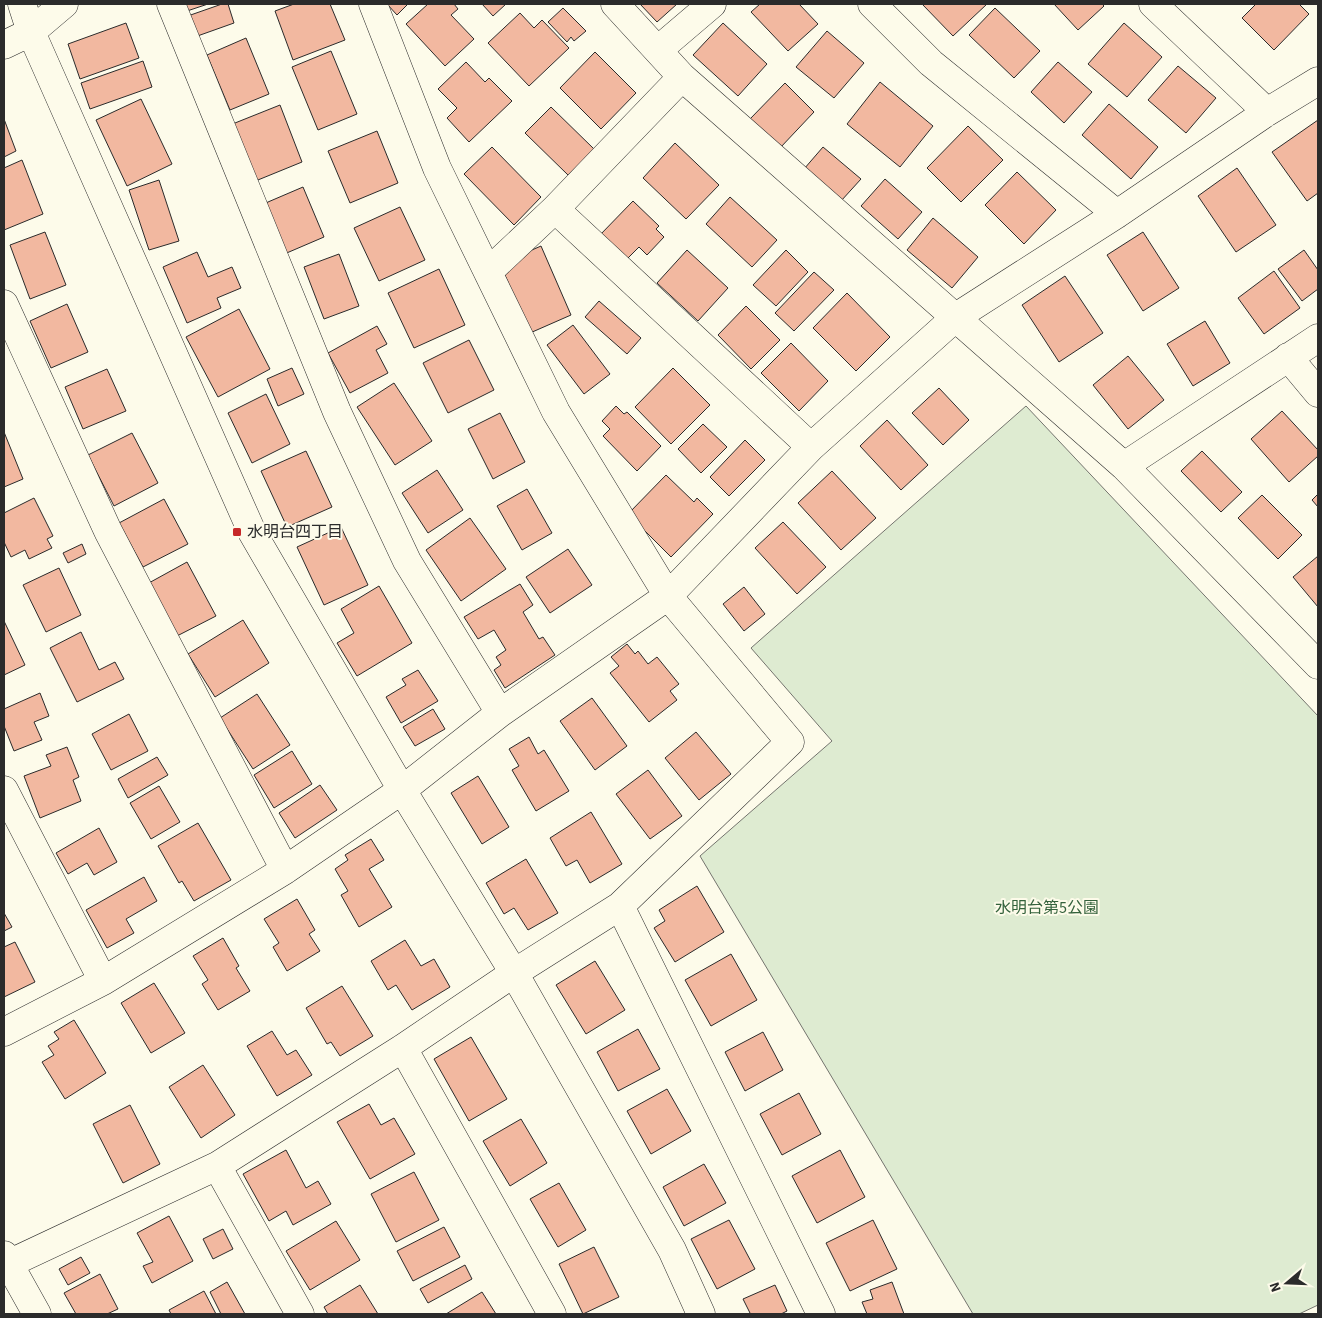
<svg xmlns="http://www.w3.org/2000/svg" width="1322" height="1318" font-family="'Source Sans 3','Noto Sans JP',sans-serif">
	<style>
		.green { fill: #deebd1; stroke: #74746e }
		.building { fill: #f2b8a0; stroke: #2b2b2b }
		.lines { fill: none; stroke-linecap: round; stroke-linejoin: round }
		.minor-casing { stroke: #2b2b2b; stroke-width: 29 }
		.minor { stroke: #fdfbea; stroke-width: 28 }
		.poi-dot { fill: #c62828; stroke: #fdfbea; stroke-width: 2 }
		.labels { text-anchor: middle; dominant-baseline: central; stroke-width: 4; stroke-linejoin: round; paint-order: stroke }
		.poi-label { font-size: 16px; fill: #2b2b2b; stroke: #fdfbea; text-anchor: start }
		.park-label { font-size: 16px; fill: #34623c; stroke: #fdfbea }
	</style>
	<rect width="100%" height="100%" fill="#fdfbea"/>
	<!-- green -->
	<path class="green" d="M1026,406L1318,716V1305L1299,1314H973L700,856L832,741L751,648Z"/>
	<!-- building -->
	<path class="building" d="M181,4H208L184,12Z
		M222,4H228L234,23L189,39L182,18Z
		M294,4H330L345,40L293,60L275,11Z
		M387,4H408L397,15Z
		M428,4H454L458,9L451,15L474,39L445,66L406,24Z
		M482,4H506L493,16Z
		M640,4H677L657,22Z
		M760,4H799L818,24L788,51L751,12Z
		M922,4H987L953,36Z
		M1054,4H1102L1104,6L1078,30Z
		M1256,4H1299L1309,14L1274,50L1242,18Z
		M563,8L586,31L574,41L571,37L567,42L548,22Z
		M995,8L1040,51L1014,78L969,35Z
		M520,13L534,28L542,20L569,48L529,86L488,43Z
		M126,23L139,58L80,79L68,44Z
		M723,23L767,64L738,96L693,55Z
		M1124,23L1162,57L1127,97L1088,64Z
		M827,31L864,63L834,98L796,67Z
		M246,38L269,94L230,110L207,55Z
		M331,51L357,114L318,130L292,67Z
		M595,52L636,93L601,129L560,88Z
		M143,61L152,87L90,109L81,83Z
		M466,62L485,82L489,78L512,101L469,142L447,118L457,108L438,89Z
		M1058,62L1092,92L1064,123L1031,92Z
		M1178,66L1216,98L1186,133L1148,100Z
		M880,82L933,126L900,167L847,124Z
		M785,83L814,112L780,148L750,119Z
		M141,99L172,164L127,186L96,120Z
		M1109,104L1158,147L1131,179L1082,135Z
		M280,105L302,162L253,182L230,125Z
		M551,107L594,149L568,175L525,133Z
		M4,119L16,151L4,157Z
		M1318,120V193L1307,201L1272,152Z
		M968,126L1003,160L961,202L927,168Z
		M377,131L398,183L350,203L328,151Z
		M675,143L719,185L686,219L643,178Z
		M492,147L541,197L514,225L464,174Z
		M823,147L861,179L841,201L804,169Z
		M22,160L43,214L4,230V168Z
		M1237,168L1276,225L1236,252L1198,196Z
		M1017,172L1056,210L1024,244L985,205Z
		M885,179L922,212L898,239L861,206Z
		M159,180L179,241L149,250L129,190Z
		M303,187L324,237L282,255L261,205Z
		M730,197L777,240L752,267L706,224Z
		M633,201L659,226L656,229L664,237L647,255L639,247L625,261L599,236Z
		M400,207L425,260L379,281L354,228Z
		M933,218L978,257L952,288L907,250Z
		M45,232L66,285L30,299L10,245Z
		M1143,232L1179,288L1143,311L1107,255Z
		M541,246L571,315L530,333L500,264Z
		M687,250L728,288L698,321L657,283Z
		M786,250L808,272L776,306L753,285Z
		M1304,250L1318,270V289L1302,301L1278,269Z
		M197,252L208,277L232,267L241,288L217,298L221,308L187,323L163,267Z
		M339,254L359,306L324,319L304,267Z
		M439,269L465,325L414,348L388,293Z
		M1274,271L1300,308L1264,334L1238,298Z
		M814,272L834,290L794,331L775,313Z
		M1065,276L1103,333L1059,362L1022,305Z
		M847,293L890,337L856,371L813,328Z
		M599,301L641,338L627,354L585,317Z
		M67,304L88,352L51,368L30,321Z
		M746,306L780,340L751,369L718,335Z
		M239,309L270,369L218,397L186,337Z
		M1205,321L1230,363L1193,386L1167,344Z
		M573,325L610,374L584,394L547,345Z
		M377,326L387,344L376,350L388,373L350,393L328,353Z
		M469,340L494,390L448,413L423,363Z
		M791,343L828,381L799,411L761,373Z
		M1128,356L1164,400L1128,429L1093,385Z
		M292,368L304,394L278,406L267,379Z
		M673,368L710,405L671,444L635,407Z
		M107,369L126,411L83,429L65,387Z
		M394,383L432,441L395,465L357,407Z
		M939,388L969,420L943,445L912,413Z
		M266,394L290,444L252,463L228,413Z
		M616,406L624,414L627,412L661,446L637,471L603,436L610,429L602,421Z
		M1282,411L1318,450V456L1289,482L1251,439Z
		M500,413L525,462L493,479L468,429Z
		M887,420L928,465L901,490L860,446Z
		M703,424L727,447L701,473L678,449Z
		M4,432L23,479L4,487Z
		M132,433L158,483L114,506L88,455Z
		M745,440L765,460L729,496L710,477Z
		M306,451L332,507L287,527L261,471Z
		M1202,451L1242,492L1221,512L1181,471Z
		M437,470L463,510L428,533L402,493Z
		M832,471L876,518L841,550L798,503Z
		M666,475L694,502L697,498L713,514L671,557L628,514Z
		M527,489L552,533L522,550L497,506Z
		M1318,494V507L1312,500Z
		M1262,495L1302,535L1278,559L1238,518Z
		M34,498L53,536L47,539L52,548L29,559L25,550L11,557L4,542V513Z
		M164,499L188,544L143,567L119,523Z
		M470,518L506,569L461,601L426,550Z
		M783,522L826,567L797,594L755,548Z
		M341,527L368,585L324,605L297,547Z
		M82,544L86,554L68,563L63,553Z
		M568,549L592,585L550,613L526,577Z
		M1318,556V607L1293,577Z
		M187,562L216,616L175,637L147,584Z
		M59,568L81,615L46,632L23,585Z
		M520,584L533,605L523,612L539,639L543,637L555,655L505,688L494,670L501,665L496,657L506,650L494,630L478,639L464,617Z
		M379,586L412,643L357,676L337,643L354,633L341,609Z
		M744,587L765,614L744,631L723,604Z
		M243,620L269,663L215,697L188,654Z
		M4,621L25,665L4,675Z
		M81,632L99,670L115,662L124,679L77,702L50,648Z
		M627,644L635,654L638,651L648,664L657,657L679,684L670,691L677,700L649,722L610,673L619,666L611,657Z
		M418,670L438,701L401,723L386,697L406,685L402,679Z
		M40,693L49,716L34,722L42,740L14,751L4,726V709Z
		M257,694L290,745L253,769L220,718Z
		M592,698L627,746L595,770L560,721Z
		M433,709L445,729L415,746L403,727Z
		M129,714L148,751L111,770L92,734Z
		M696,732L731,774L699,800L665,758Z
		M529,737L538,754L544,750L569,791L536,811L512,770L519,766L509,749Z
		M67,747L79,777L73,780L81,801L40,818L24,776L51,766L46,755Z
		M292,751L312,784L274,808L254,775Z
		M157,757L168,775L128,798L118,779Z
		M648,770L682,816L650,839L616,794Z
		M478,776L509,827L482,844L451,793Z
		M320,785L337,810L295,838L279,813Z
		M159,786L180,822L151,839L130,803Z
		M591,812L622,864L590,883L577,860L566,866L550,838Z
		M198,823L231,880L194,901L182,881L179,883L158,846Z
		M99,828L117,862L94,875L87,863L68,874L56,853Z
		M371,839L384,860L369,869L392,907L359,927L341,895L348,891L335,869L348,860L345,855Z
		M526,859L558,913L528,930L514,908L504,914L486,883Z
		M144,877L157,901L126,919L134,933L107,948L86,910Z
		M697,886L724,932L675,962L654,928L665,921L659,910Z
		M297,899L315,930L309,934L320,951L287,971L273,947L279,943L264,919Z
		M4,913L12,927L4,931Z
		M223,938L239,966L236,968L250,991L218,1010L202,984L208,980L193,956Z
		M405,940L421,966L434,959L450,987L412,1010L396,985L388,990L371,961Z
		M15,942L35,982L4,997V947Z
		M731,954L757,1000L711,1026L685,980Z
		M595,961L625,1010L586,1034L556,985Z
		M154,983L185,1033L151,1053L121,1003Z
		M342,986L373,1036L340,1056L331,1042L327,1044L306,1008Z
		M74,1020L106,1073L65,1099L42,1062L54,1055L48,1046L59,1039L54,1032Z
		M638,1029L660,1069L618,1091L597,1052Z
		M272,1031L287,1055L296,1050L312,1075L277,1096L247,1046Z
		M763,1032L783,1070L745,1091L725,1052Z
		M471,1037L507,1099L469,1121L434,1059Z
		M203,1065L235,1115L201,1138L169,1087Z
		M667,1089L691,1131L651,1154L627,1111Z
		M799,1093L821,1134L782,1155L760,1114Z
		M369,1104L381,1125L394,1118L415,1154L370,1179L337,1122Z
		M130,1105L160,1164L123,1183L93,1124Z
		M521,1119L547,1163L510,1186L483,1141Z
		M286,1150L306,1188L318,1181L331,1204L293,1225L286,1211L269,1221L243,1174Z
		M840,1150L865,1197L817,1223L792,1176Z
		M704,1164L726,1203L684,1226L663,1187Z
		M414,1172L439,1220L396,1242L371,1194Z
		M559,1183L586,1230L558,1247L530,1199Z
		M169,1216L193,1261L152,1283L143,1266L153,1262L137,1233Z
		M729,1220L755,1269L717,1289L691,1239Z
		M873,1220L897,1269L850,1291L826,1243Z
		M336,1221L360,1260L310,1290L286,1251Z
		M444,1227L460,1257L413,1281L397,1251Z
		M223,1229L233,1249L213,1259L203,1239Z
		M594,1247L619,1297L583,1314L559,1264Z
		M81,1257L90,1273L68,1285L59,1269Z
		M465,1265L472,1279L428,1303L420,1289Z
		M100,1274L118,1309L107,1314H76L64,1293Z
		M227,1282L245,1314H221L210,1292Z
		M892,1282L904,1314H867L862,1302L873,1299L870,1290Z
		M360,1285L378,1314H328L324,1307Z
		M775,1285L787,1311L781,1314H748L750,1313L743,1299Z
		M204,1291L216,1314H171L169,1310Z
		M482,1292L496,1314H446Z"/>
	<g class="lines">
		<!-- minor casing -->
		<g class="minor-casing">
			<path id="minor" d="M22,4L31,32L252,532L402,790L514,973L672,1250L701,1314
				M171,4L337,412L407,561L500,713
				M615,4L682,77L1124,466L1318,665
				M872,4L931,63L1117,214
				M1153,4L1267,112
				M4,45L31,32L64,4
				M658,50L712,4
				M555,209L811,447
				M488,272L555,209L682,77
				M4,304L108,531L285,870
				M1288,357L1318,393
				M1124,466L1318,338
				M4,790L103,981
				M620,906L821,1314
				M4,1032L103,981L285,870L402,790L500,713L668,596L811,447L956,317L1117,214L1267,112L1318,81
				M403,1048L552,1314
				M217,1166L300,1314
				M4,1255L37,1314
				M4,1266L217,1166L403,1048L514,973L620,906L790,742L668,596L556,412L437,168L373,4"/>
		</g>
		<!-- minor -->
		<use href="#minor" class="minor"/>
	</g>
	<!-- markers -->
	<rect class="poi-dot" x="232" y="527" width="10" height="10" rx="2.5"/>
	<g class="labels">
		<!-- poi labels -->
		<g class="poi-label">
			<text x="247" y="532">水明台四丁目</text>
		</g>
		<!-- park labels -->
		<g class="park-label">
			<text x="1047" y="908">水明台第5公園</text>
		</g>
	</g>
	<!-- border -->
	<rect width="1322" height="1318" fill="none" stroke="#2b2b2b" stroke-width="10"/>
	<!-- north arrow -->
	<g transform="translate(1287 1283) rotate(251)" stroke="#fdfbea" stroke-width="4" paint-order="stroke">
	<path d="M0-4L9 19L0 12L-9 19Z" fill="#2b2b2b"/>
	<text y="-8" font-size="14" font-weight="bold" text-anchor="middle" fill="#2b2b2b">N</text>
	</g>
</svg>
